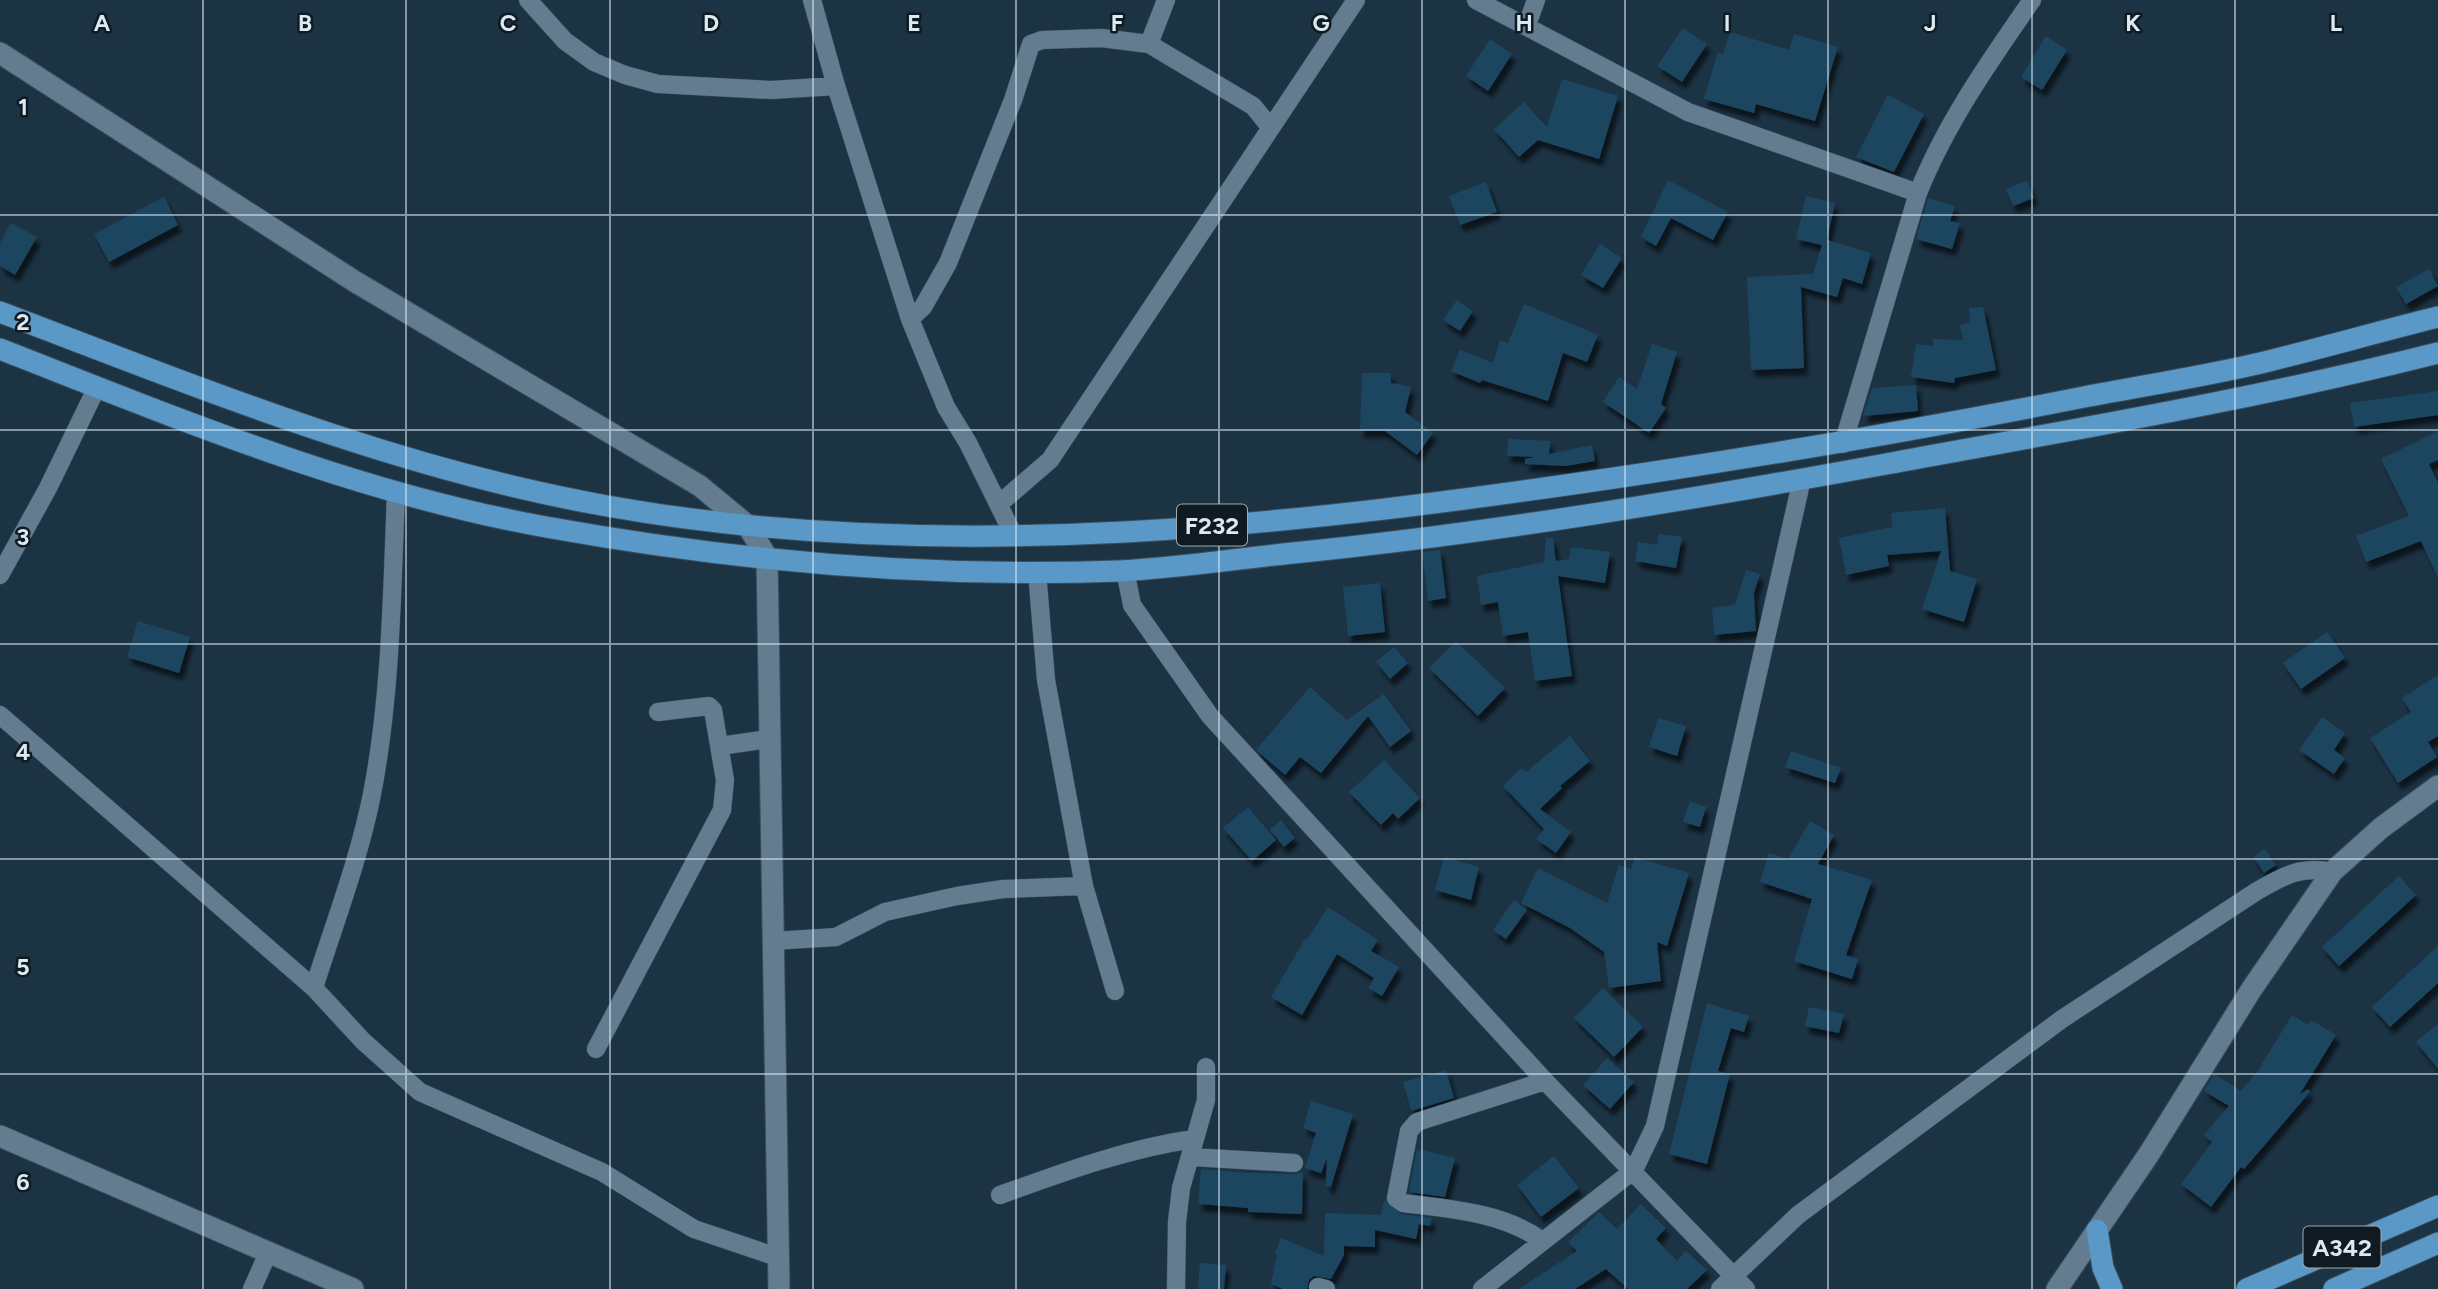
<svg xmlns="http://www.w3.org/2000/svg" width="2438" height="1289" font-family="Figtree,sans-serif">
	<style>
		.building { fill: #1f4560; filter: url(#shadow) }
		.lines { fill: none; stroke-linecap: round; stroke-linejoin: round }
		.street-casing { stroke: #3c505f; stroke-width: 19 }
		.secondary-casing { stroke: #3c505f; stroke-width: 23 }
		.highway-casing { stroke: #3c505f; stroke-width: 23 }
		.street { stroke: #637c8f; stroke-width: 18 }
		.secondary { stroke: #637c8f; stroke-width: 21 }
		.highway { stroke: #5a99c7; stroke-width: 21 }
		.grid { fill: none; stroke: #dbe9f4; stroke-width: 2; stroke-opacity: 0.55 }
		.labels { text-anchor: middle; dominant-baseline: central; stroke-width: 5; stroke-linejoin: round; paint-order: stroke }
		.shield { fill: #0f1a21; stroke: #9eabb5; stroke-width: 2 }
		.shield-label { font-size: 24px; font-weight: bold; fill: #dbe9f4 }
		.grid-label { font-size: 23px; text-anchor: middle; font-weight: bold; fill: #dbe9f4; stroke: #0f1a21; stroke-width: 5; stroke-linejoin: round; paint-order: stroke }
	</style>
	<defs>
		<filter id="shadow"><feDropShadow dx="4" dy="7" stdDeviation="2" flood-color="#0009"/></filter>
	</defs>
	<rect width="100%" height="100%" fill="#1c3344"/>
	<!-- building -->
	<path class="building" d="M1683,28L1707,44L1682,82L1657,66Z
		M1730,32L1789,50L1794,34L1838,47L1815,121L1756,104L1754,113L1704,99L1718,52L1723,55Z
		M2046,36L2067,50L2042,90L2021,77Z
		M1490,39L1512,54L1488,91L1466,76Z
		M1562,79L1618,96L1599,159L1538,140L1519,157L1494,129L1524,102L1547,127Z
		M1888,95L1924,114L1894,172L1856,157Z
		M1668,180L1728,212L1713,240L1671,218L1656,246L1641,237Z
		M2027,181L2034,198L2013,206L2006,189Z
		M1486,182L1497,212L1460,225L1449,196Z
		M1806,196L1835,203L1827,240L1871,253L1862,284L1843,278L1837,297L1801,287L1804,368L1751,370L1747,277L1813,274L1822,245L1796,239Z
		M164,197L178,225L109,262L94,234Z
		M1928,198L1955,206L1950,221L1960,223L1952,249L1916,239Z
		M11,223L37,237L15,275L0,266V243Z
		M1600,244L1622,258L1603,288L1581,275Z
		M2429,269L2438,286L2406,304L2396,287Z
		M1457,300L1473,311L1460,331L1443,320Z
		M1524,304L1598,335L1587,362L1563,353L1548,401L1482,380L1480,383L1451,371L1460,350L1493,363L1500,340L1508,343Z
		M1983,307L1996,370L1955,378L1954,383L1911,377L1916,344L1933,346V339L1963,340L1960,325L1970,323L1969,308Z
		M1652,344L1677,352L1661,404L1666,408L1649,433L1603,402L1619,377L1637,389Z
		M1362,373H1391V383L1411,387L1405,412L1433,433L1417,455L1385,431H1360Z
		M1916,385L1918,411L1863,416L1872,388Z
		M2438,391V415L2354,427L2350,403Z
		M2438,431V460L2429,464L2438,483V578L2421,541L2366,562L2356,536L2409,516L2381,459Z
		M1508,439L1550,441L1549,454L1592,445L1595,461L1565,466L1525,464V459L1535,457L1507,456Z
		M1945,508L1950,571L1977,579L1964,622L1922,609L1941,551L1887,555L1889,566L1846,575L1839,538L1892,527L1891,513Z
		M1659,534L1682,537L1676,568L1635,561L1638,542L1657,545Z
		M1546,538H1553L1556,561L1569,559L1571,547L1610,552L1605,583L1558,576L1572,676L1535,681L1528,632L1503,636L1498,602L1481,605L1477,576L1544,562Z
		M1440,550L1446,598L1428,601L1422,552Z
		M1746,570L1760,574L1754,593L1756,631L1714,635L1712,608L1735,605Z
		M1380,583L1385,632L1348,636L1343,587Z
		M138,621L190,637L179,673L127,657Z
		M2327,632L2345,658L2301,689L2283,663Z
		M1456,641L1505,688L1478,716L1429,668Z
		M1394,647L1408,663L1390,679L1376,662Z
		M2438,675V736L2428,742L2437,757L2398,783L2370,738L2411,712L2402,698Z
		M1310,687L1347,720L1384,694L1411,731L1390,747L1368,716L1321,773L1300,757L1285,775L1256,750Z
		M2322,717L2345,733L2334,750L2345,758L2334,774L2299,750Z
		M1658,718L1686,726L1677,756L1649,747Z
		M1570,736L1590,761L1560,786L1562,788L1540,809L1571,832L1556,853L1536,839L1544,829L1503,786L1521,768L1526,772Z
		M1791,751L1841,768L1835,783L1785,767Z
		M1384,760L1420,798L1398,819L1393,813L1381,825L1349,792Z
		M1690,801L1706,807L1700,827L1683,822Z
		M1248,807L1276,840L1252,861L1223,828Z
		M1281,820L1295,838L1284,847L1270,830Z
		M1810,821L1834,835L1818,864L1872,880L1846,955L1858,959L1852,979L1794,961L1812,899L1760,882L1769,853L1788,859Z
		M2265,849L2276,865L2264,873L2253,857Z
		M1444,857L1479,867L1471,900L1435,890Z
		M1635,857L1689,873L1667,946L1657,942L1661,981L1609,988L1604,952L1570,928L1521,903L1538,868L1607,903L1619,865L1631,869Z
		M2399,876L2416,895L2339,966L2322,947Z
		M1514,900L1527,910L1506,939L1493,930Z
		M1328,907L1378,940L1371,951L1399,967L1382,996L1368,988L1374,978L1337,954L1302,1015L1271,997L1305,939L1307,940Z
		M2438,946V983L2390,1027L2372,1007Z
		M1603,988L1643,1027L1614,1057L1574,1018Z
		M1707,1003L1749,1016L1744,1032L1731,1028L1718,1071L1730,1074L1707,1164L1669,1154Z
		M1809,1007L1844,1014L1839,1033L1805,1026Z
		M2292,1015L2308,1025L2311,1020L2336,1035L2300,1094L2308,1089L2310,1092L2244,1169L2241,1167L2211,1207L2181,1184L2212,1142L2204,1135L2229,1106L2204,1091L2214,1074L2241,1091L2257,1072Z
		M2438,1024V1069L2416,1042Z
		M1607,1058L1634,1082L1610,1109L1583,1085Z
		M1446,1070L1454,1098L1411,1111L1403,1082Z
		M1311,1101L1353,1114L1331,1187L1326,1186L1327,1158L1321,1173L1305,1168L1316,1133L1303,1128Z
		M1417,1149L1455,1158L1445,1197L1409,1192Z
		M1554,1156L1579,1188L1541,1217L1517,1185Z
		M1201,1169L1249,1173L1293,1174L1303,1172L1302,1214L1248,1212V1208L1198,1204Z
		M1384,1200L1401,1214L1432,1218L1430,1226L1419,1224L1416,1239L1375,1230V1247L1344,1246V1255L1331,1279L1314,1276L1309,1280L1307,1289H1283L1271,1284L1277,1254L1275,1253L1281,1238L1324,1256L1325,1213L1381,1215Z
		M1641,1204L1666,1228L1656,1239L1677,1261L1686,1251L1707,1270L1687,1289H1628L1606,1269L1575,1289H1519L1577,1251L1568,1242L1599,1212L1617,1229Z
		M1200,1263L1226,1265L1224,1289H1198Z"/>
	<g class="lines">
		<!-- street casing -->
		<g class="street-casing">
			<path id="street" d="M528,0L565,41L594,62L625,75L658,84L771,90L836,86
				M812,0L836,86L910,319L946,407L968,443L1014,536
				M1476,0L1688,112L1918,193
				M1527,25L1536,0
				M1149,44L1166,0
				M910,319L923,307L948,263L1013,100L1031,44L1042,40L1101,38L1149,44L1253,106L1271,128
				M1843,444L1918,193C1946,123 1989,62 2032,0
				M999,504L1050,460L1356,0
				M1125,570L1132,605L1210,716L1545,1081L1746,1289
				M1037,572L1046,680L1084,886L1115,991
				M0,575L48,488L97,387
				M0,715L314,988L363,1041L420,1092L602,1172L694,1229L777,1257
				M720,746L769,739
				M773,941L836,937L885,912L957,896L1003,889L1084,886
				M314,988C334,924 359,860 372,794C391,696 392,592 396,492
				M596,1049L722,810L725,780L713,710L709,706L658,712
				M1191,1157L1294,1163
				M1000,1195C1064,1172 1126,1149 1193,1139
				M1541,1240C1502,1212 1449,1209 1403,1203L1396,1198L1409,1131L1417,1122L1545,1081
				M1318,1287L1326,1289
				M252,1289L268,1253
				M1176,1289L1177,1222L1181,1188L1206,1100V1067
				M1482,1289L1634,1170L1655,1126L1802,479
				M1720,1289L1798,1215L2062,1019L2257,891C2283,876 2302,865 2332,872"/>
		</g>
		<!-- secondary casing -->
		<g class="secondary-casing">
			<path id="secondary" d="M0,53L354,281L700,486L747,525L767,557L779,1289
				M0,1136L353,1289
				M2057,1289L2149,1154L2251,990L2332,872L2381,828L2438,786"/>
		</g>
		<!-- highway casing -->
		<g class="highway-casing">
			<path id="highway" d="M0,312C198,387 397,469 607,506C948,567 1301,525 1641,474C1789,452 1937,426 2084,397C2146,385 2208,376 2269,361C2325,347 2382,331 2438,317
				M0,349C179,419 356,493 546,527C734,561 928,578 1119,571C1177,568 1235,559 1293,553C1492,533 1689,500 1886,464C2071,430 2256,399 2438,353
				M2097,1230L2103,1268L2112,1289
				M2247,1289L2438,1206
				M2334,1289L2438,1243"/>
		</g>
		<!-- street -->
		<use href="#street" class="street"/>
		<!-- secondary -->
		<use href="#secondary" class="secondary"/>
		<!-- highway -->
		<use href="#highway" class="highway"/>
	</g>
	<!-- grid -->
	<path class="grid" d="M203,0V1289M406,0V1289M610,0V1289M813,0V1289M1016,0V1289M1219,0V1289M1422,0V1289M1625,0V1289M1828,0V1289M2032,0V1289M2235,0V1289M0,215H2438M0,430H2438M0,644H2438M0,859H2438M0,1074H2438"/>
	<g class="labels">
		<!-- shield labels -->
		<g class="shield">
			<rect x="1177" y="504.5" width="70" height="41" rx="5"/>
			<rect x="2303.5" y="1226.5" width="77" height="41" rx="5"/>
		</g>
		<g class="shield-label">
			<text x="1212" y="525">F232</text>
			<text x="2342" y="1247">A342</text>
		</g>
	</g>
	<g class="grid-label">
		<text x="102" y="31">A</text>
		<text x="305" y="31">B</text>
		<text x="508" y="31">C</text>
		<text x="711" y="31">D</text>
		<text x="914" y="31">E</text>
		<text x="1117" y="31">F</text>
		<text x="1321" y="31">G</text>
		<text x="1524" y="31">H</text>
		<text x="1727" y="31">I</text>
		<text x="1930" y="31">J</text>
		<text x="2133" y="31">K</text>
		<text x="2336" y="31">L</text>
		<text x="23" y="115">1</text>
		<text x="23" y="330">2</text>
		<text x="23" y="545">3</text>
		<text x="23" y="760">4</text>
		<text x="23" y="975">5</text>
		<text x="23" y="1190">6</text>
	</g>
</svg>
